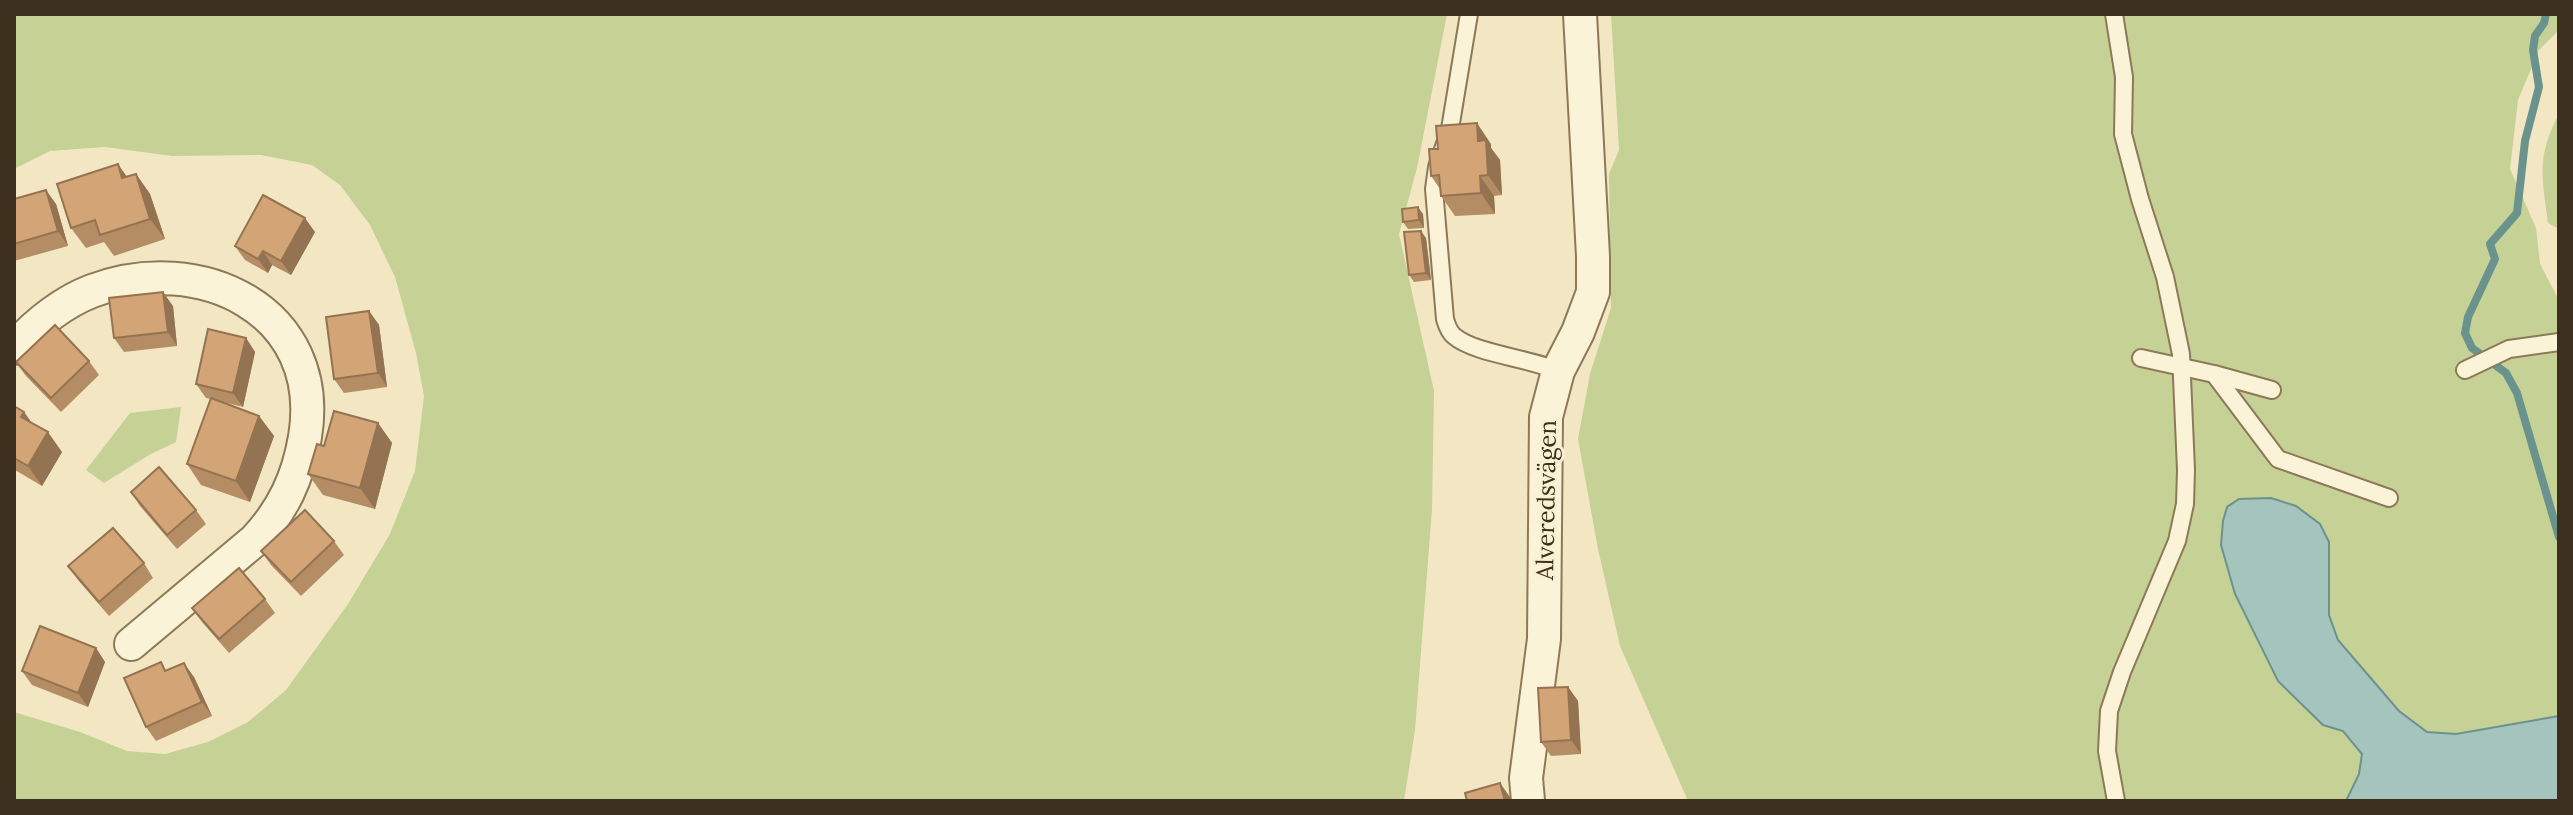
<svg xmlns="http://www.w3.org/2000/svg" width="2573" height="815" font-family="Lora,serif">
	<style>
		.green { fill: #c5d195 }
		.water { fill: #a5c4bd; stroke: #6b938d; stroke-width: 2 }
		.lines { fill: none; stroke-linecap: round; stroke-linejoin: round }
		.stream { stroke: #6b938d; stroke-width: 8 }
		.service-casing { stroke: #8d7958; stroke-width: 20 }
		.minor-casing { stroke: #8d7958; stroke-width: 36 }
		.service { stroke: #fbf3d7; stroke-width: 16 }
		.minor { stroke: #fbf3d7; stroke-width: 32 }
		.wall { fill: #b58d65 }
		.shaded-wall { fill: #947352 }
		.building { fill: #d3a475; stroke: #947352; stroke-width: 2 }
		.labels { text-anchor: middle; dominant-baseline: central; stroke-width: 6; stroke-linejoin: round; paint-order: stroke }
		.street-label { font-size: 24px; fill: #3c2f1d; stroke: #f8f1d3 }
	</style>
	<rect width="100%" height="100%" fill="#f2e7c2"/>
	<!-- green -->
	<path class="green" d="M14,14H1447L1417,168L1399,234L1434,391L1432,509L1415,730L1404,801H14V712L80,732L127,751L165,754L208,742L248,722L286,690L348,604L390,534L415,471L424,396L416,353L395,277L370,225L340,185L312,165L261,155L172,156L105,147L50,151L14,169Z
		M1611,14H2559V30L2539,50L2518,100L2510,169L2536,228L2540,264L2559,300V801H1688L1620,646L1598,549L1578,439L1590,374L1611,308L1609,174L1619,150Z
		M2559,114V229L2548,223C2542,177 2536,157 2559,114Z
		M181,407L176,442L149,455L104,483L86,470L130,413Z"/>
	<!-- water -->
	<path class="water" d="M2271,498L2296,506L2320,524L2329,542V615L2338,640L2399,711L2427,732L2456,734L2559,716V801H2346L2359,774L2362,754L2343,731L2323,725L2278,681L2235,594L2221,545L2223,521L2227,507L2239,499Z"/>
	<g class="lines">
		<!-- stream -->
		<path class="stream" d="M2546,14L2544,23L2535,36L2533,50L2539,87L2525,141L2517,213L2490,244L2495,259L2468,317L2465,333L2472,348L2506,373L2517,393L2559,537"/>
		<!-- service casing -->
		<g class="service-casing">
			<path id="service" d="M1469,14L1450,129L1437,167L1434,189L1445,319C1447,326 1449,332 1454,336C1475,354 1530,358 1558,371
				M2114,14L2124,77L2123,134L2140,199L2165,277L2181,354L2186,470L2185,504L2177,541L2122,672L2109,711L2107,751L2116,801
				M2141,358L2214,374L2278,459L2389,498
				M2465,370L2509,349L2559,342
				M2214,374L2272,390"/>
		</g>
		<!-- minor casing -->
		<g class="minor-casing">
			<path id="minor" d="M14,348C36,324 61,303 92,291C199,250 326,310 305,437C298,478 283,510 255,540L131,644
				M1528,801L1526,778L1544,639L1546,417L1558,371L1578,332L1593,292V256L1580,14"/>
		</g>
		<!-- service -->
		<use href="#service" class="service"/>
		<!-- minor -->
		<use href="#minor" class="minor"/>
	</g>
	<!-- wall -->
	<path class="wall" d="M1491,144V148L1500,160L1502,195L1494,196L1495,214L1455,216L1441,196L1440,189L1431,176Z
		M136,174L150,194L165,239L114,256L104,242L86,248L71,228L127,177Z
		M14,199L56,204L68,246L14,261Z
		M1423,214L1424,228L1408,229L1403,222Z
		M315,232L291,275L272,265L268,273L245,260L235,246Z
		M1426,238L1431,280L1414,282L1409,275Z
		M173,306L177,346L124,352L114,338Z
		M369,311L379,325L387,387L344,393L334,379Z
		M246,338L255,352L243,407L219,401L259,416L274,436L250,502L201,485L187,464L211,399L206,398L196,384Z
		M89,361L99,375L61,412L26,376L16,362Z
		M14,406L24,412L32,423L62,452L42,486L15,470L14,472Z
		M378,423L392,443L375,509L323,495L308,474L324,446Z
		M131,492L196,510L206,524L177,549L140,506Z
		M334,541L344,555L301,596L271,565L261,551Z
		M144,563L153,578L109,616L78,580L68,566Z
		M265,599L275,613L229,653L202,622L192,608Z
		M96,648L105,662L88,707L32,685L22,671Z
		M167,670L194,677L212,716L156,741L146,727Z
		M1568,687L1578,701L1581,754L1551,756L1541,742Z"/>
	<!-- shaded-wall -->
	<path class="shaded-wall" d="M1477,123L1491,144V148L1500,160L1502,195L1488,175L1478,141Z
		M118,164L132,184L122,178Z
		M136,174L150,194L165,239L150,219Z
		M1480,176L1494,196L1495,214L1481,193Z
		M46,190L56,204L68,246L58,231Z
		M1418,207L1423,214L1424,228L1419,220Z
		M305,218L315,232L291,275L281,261Z
		M1421,231L1426,238L1431,280L1426,273Z
		M263,251L272,265L268,273L258,259Z
		M163,292L173,306L177,346L168,332Z
		M369,311L379,325L387,387L378,373Z
		M246,338L255,352L243,407L233,393Z
		M24,412L38,432L21,417Z
		M259,416L274,436L250,502L236,481Z
		M378,423L392,443L375,509L360,488Z
		M48,432L62,452L42,486L28,466Z
		M96,648L105,662L88,707L78,693Z
		M184,663L194,677L212,716L202,702Z
		M1568,687L1578,701L1581,754L1571,740Z
		M1500,783L1510,797L1511,801H1505Z"/>
	<!-- building -->
	<path class="building" d="M1477,123L1478,141L1486,140L1488,175L1480,176L1481,193L1441,196L1439,175L1431,176L1429,149H1438L1436,126Z
		M118,164L122,178L136,174L150,219L100,235L95,220L71,228L57,184Z
		M46,190L58,231L14,244V199Z
		M263,195L305,218L281,261L263,251L258,259L235,246Z
		M1418,207L1419,220L1403,222L1402,209Z
		M1421,231L1426,273L1409,275L1404,232Z
		M163,292L168,332L114,338L109,298Z
		M369,311L378,373L334,379L326,317Z
		M55,325L89,361L51,398L16,362Z
		M208,329L246,338L233,393L196,384Z
		M211,398L259,416L236,481L187,464Z
		M14,406L24,412L21,417L48,432L28,466L14,458Z
		M334,411L378,423L360,488L308,474L317,444L324,446Z
		M159,467L196,510L167,535L131,492Z
		M305,510L334,541L291,582L261,551Z
		M113,528L144,563L99,602L68,566Z
		M239,568L265,599L219,639L192,608Z
		M40,626L96,648L78,693L22,671Z
		M161,662L165,671L184,663L202,702L146,727L124,678Z
		M1568,687L1571,740L1541,742L1538,688Z
		M1500,783L1505,801H1467L1465,793Z"/>
	<g class="labels">
		<!-- street labels -->
		<g class="street-label">
			<text transform="translate(1546 500) rotate(-89)">Alveredsvägen</text>
		</g>
	</g>
	<!-- border -->
	<rect width="2573" height="815" fill="none" stroke="#3c2f1d" stroke-width="32"/>
</svg>
